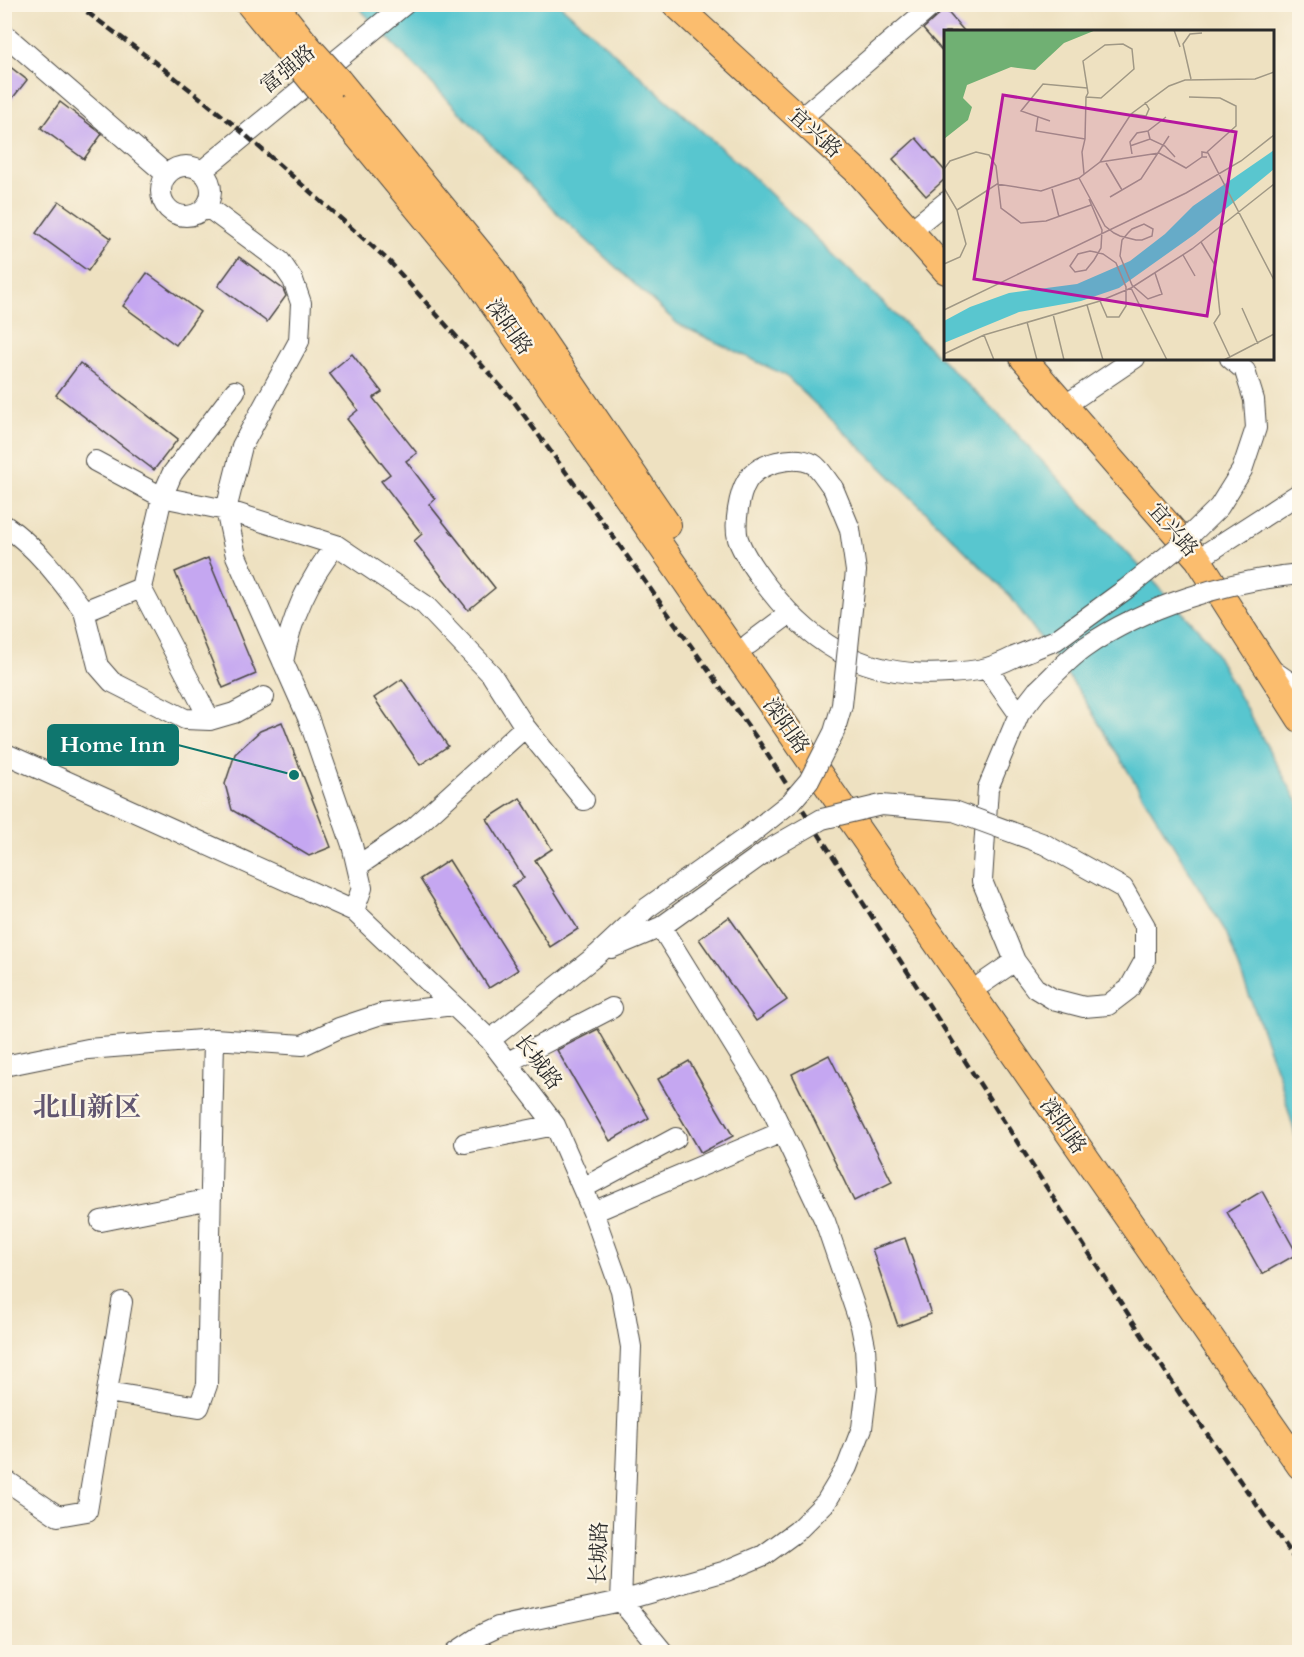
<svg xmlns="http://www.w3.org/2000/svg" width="1304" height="1657" font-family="Cardo,'Noto Serif SC',serif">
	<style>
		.water { fill: #59c6cf; stroke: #42787d; stroke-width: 1.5 }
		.building { fill: #c5a7f1 }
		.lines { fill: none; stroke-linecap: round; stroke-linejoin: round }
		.minor-casing { stroke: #484642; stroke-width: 22 }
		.major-casing { stroke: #484642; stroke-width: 28 }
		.minor { stroke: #fff; stroke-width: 20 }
		.major { stroke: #fbbd6e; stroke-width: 26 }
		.rail { stroke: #2b2b2b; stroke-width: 4.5; stroke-dasharray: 9 4.5; stroke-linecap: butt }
		.minor-bridge-casing { stroke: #484642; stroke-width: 22; stroke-linecap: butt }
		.major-bridge-casing { stroke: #484642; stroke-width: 28; stroke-linecap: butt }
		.minor-bridge { stroke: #fff; stroke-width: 20 }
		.major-bridge { stroke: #fbbd6e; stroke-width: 26 }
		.labels { text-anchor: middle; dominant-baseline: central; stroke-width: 4.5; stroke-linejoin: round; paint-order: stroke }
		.street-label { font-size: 21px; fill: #2b2b2b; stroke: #fcf5e5 }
		.district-label { font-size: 27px; font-weight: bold; fill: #615670; stroke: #fcf5e5 }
		.inset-road { fill: none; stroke: #a09885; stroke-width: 1.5 }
		.view { fill: #b5179e; fill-opacity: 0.15; stroke: #b5179e; stroke-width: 3 }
		.inset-edge { fill: none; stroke: #2b2b2b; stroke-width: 3 }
		.leader { fill: none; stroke: #0f766e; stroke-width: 2 }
		.callout-dot { fill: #0f766e; stroke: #fcf5e5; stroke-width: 2 }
		.callout { fill: #0f766e; stroke: #0f766e; stroke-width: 2 }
		.callout-label { font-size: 22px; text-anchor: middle; font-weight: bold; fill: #fff }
	</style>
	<rect width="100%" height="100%" fill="#fcf5e5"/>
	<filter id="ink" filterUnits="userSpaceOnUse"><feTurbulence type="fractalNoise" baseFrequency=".0167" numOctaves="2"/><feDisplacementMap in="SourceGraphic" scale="12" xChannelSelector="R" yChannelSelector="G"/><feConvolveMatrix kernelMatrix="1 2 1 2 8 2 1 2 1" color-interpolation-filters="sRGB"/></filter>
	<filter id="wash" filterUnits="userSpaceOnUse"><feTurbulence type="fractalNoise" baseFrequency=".008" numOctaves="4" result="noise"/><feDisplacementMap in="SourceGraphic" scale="24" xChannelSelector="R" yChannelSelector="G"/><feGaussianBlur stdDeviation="1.35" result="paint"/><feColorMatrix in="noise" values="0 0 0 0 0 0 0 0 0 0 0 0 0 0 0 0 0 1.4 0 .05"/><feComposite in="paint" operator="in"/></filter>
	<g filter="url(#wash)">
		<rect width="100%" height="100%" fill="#eee1c1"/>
		<!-- water -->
		<path class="water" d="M356,5H560L750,174L1004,420L1208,640L1299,804V1149L1280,1079L1226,932L1081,694L1009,595L884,470L785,375L678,324L559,215Z"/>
		<g id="blocks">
			<!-- building -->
			<path class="building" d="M945,9L965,32H945V54L923,29Z
				M4,62L27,80L4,109Z
				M60,102L102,134L84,159L41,128Z
				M916,138L945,171V179L926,196L893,159Z
				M59,201L111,238L88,271L36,233Z
				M239,257L283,289L286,296L267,322L218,286Z
				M147,273L200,312L176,345L123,306Z
				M352,354L382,392L373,398L417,453L406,461L435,499L429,504L495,588L468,610L414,541L422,534L381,481L390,474L347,419L358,410L329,373Z
				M80,363L178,439L154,470L56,395Z
				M208,558L256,674L223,688L175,572Z
				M402,679L448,746L420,765L374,698Z
				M282,722L331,847L309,856L232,810L225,784L235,754L260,731Z
				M520,798L552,849L535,860L578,929L550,947L512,885L524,878L487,819Z
				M449,860L518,970L489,988L420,879Z
				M729,917L787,1000L756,1021L699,939Z
				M598,1029L649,1118L610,1141L557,1050Z
				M829,1055L892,1182L854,1201L792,1074Z
				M689,1061L733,1136L701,1153L658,1079Z
				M1262,1191L1297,1254L1262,1274L1227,1212Z
				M905,1238L931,1314L898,1326L872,1249Z"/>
		</g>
	</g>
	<g filter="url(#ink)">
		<use href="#blocks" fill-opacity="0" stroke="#484642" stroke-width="1.5"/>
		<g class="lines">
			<!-- minor casing -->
			<g class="minor-casing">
				<path id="minor" d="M4,34L167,175
					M800,119L934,4
					M161 191a25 25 0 1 1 50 0a25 25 0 1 1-50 0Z
					M202,171L405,4
					M206,206L280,261L293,280L301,303L299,341L242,446L226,510L236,556L309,720L352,845L362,888L354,911
					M910,231L946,202
					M1230,358L1245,371
					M1064,406L1135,358
					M95,461L162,497L226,510L336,545L425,605L491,674L525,727L584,800
					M833,488C827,481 820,468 813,464C794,454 758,463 747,481C739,494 734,524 738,539C744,556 758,575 769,589C816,650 872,679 949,673C977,671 988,670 1014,657
					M4,525C37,547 61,580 84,611L141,588
					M1198,559L1300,493
					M84,611L98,666L112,682L185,719L210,720L234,713L264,697
					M749,644L789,614
					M283,662C291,617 308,580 336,545
					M988,670L1019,714
					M1272,670L1300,689
					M1037,691L1019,714L988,788L982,881L1015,961L1035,988L1053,999L1084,1007L1108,1005L1129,989L1145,960V926L1123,888L1044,844
					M210,720L141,588L162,497L172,474L235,391
					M4,753L354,911L490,1040L555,1125L593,1212L621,1290L631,1347L621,1601L663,1652
					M359,865L414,828L525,727
					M611,948L661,927L768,850
					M983,983L1015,961
					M490,1040L598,954L647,908L747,837
					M508,1062L612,1008
					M4,1066L88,1049L214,1039L303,1045L339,1028L381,1014L453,1005
					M465,1143L555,1125
					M583,1188L676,1138
					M593,1212L782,1132
					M101,1221L211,1199
					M107,1392L199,1407L207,1385L214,1039
					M4,1479L58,1516L87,1511L122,1302
					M456,1652L483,1634L498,1627L621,1601L726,1571L764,1555L797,1531L826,1502L847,1467L862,1428L867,1387L865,1346L861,1326L825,1221L766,1097L661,927"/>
			</g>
			<!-- major casing -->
			<g class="major-casing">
				<path id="major" d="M249,4L299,65
					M274,4L310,49
					M675,4L860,174L946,271
					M339,81L494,270L668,525
					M332,105L474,277L1300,1466
					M1023,358L1198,559L1300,719"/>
			</g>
			<!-- minor -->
			<use href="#minor" class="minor"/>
			<!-- major -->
			<use href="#major" class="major"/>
			<!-- rail -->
			<path class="rail" d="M76,4L164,69L234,125L389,261L512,399L607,528L758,740L1183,1399L1300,1567"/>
			<!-- minor-bridge casing -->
			<g class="minor-bridge-casing">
				<path id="minor-bridge" d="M1014,657L1056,640L1126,589L1176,549L1219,507L1242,470L1256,428L1254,400L1245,371
					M1037,691C1052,677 1067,660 1084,648C1144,606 1227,581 1300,574
					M747,837L791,802L809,781L834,732L842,705L856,571L850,529L833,488
					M768,850L822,819L881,805L954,811L1044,844"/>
			</g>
			<!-- major-bridge casing -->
			<g class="major-bridge-casing">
				<path id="major-bridge" d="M310,49L339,81
					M299,65L332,105"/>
			</g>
			<!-- minor-bridge -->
			<use href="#minor-bridge" class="minor-bridge"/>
			<!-- major-bridge -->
			<use href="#major-bridge" class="major-bridge"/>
		</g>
	</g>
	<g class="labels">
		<!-- street labels -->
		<g class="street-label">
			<text transform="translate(288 69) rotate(-39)">富强路</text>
			<text transform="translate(815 133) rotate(42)">宜兴路</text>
			<text transform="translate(509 327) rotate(55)">滦阳路</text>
			<text transform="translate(1173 530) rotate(49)">宜兴路</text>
			<text transform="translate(786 726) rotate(55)">滦阳路</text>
			<text transform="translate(538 1062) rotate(53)">长城路</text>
			<text transform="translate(1063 1126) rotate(55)">滦阳路</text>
			<text transform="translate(599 1553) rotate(-88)">长城路</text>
		</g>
		<!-- district labels -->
		<g class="district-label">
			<text x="87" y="1107">北山新区</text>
		</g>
	</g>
	<!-- overview -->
	<g transform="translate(944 30)">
		<rect width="330" height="330" fill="#eee1c1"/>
		<path d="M0,0H152L120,13L91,40L67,37L23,55L19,68L28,77L24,90L0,109Z" fill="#70b073"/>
		<path d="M330,120V139L251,204L175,258L137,271L75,282L0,313V291L26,277L65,263L133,254L186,231L221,204L249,176Z" fill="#59c6cf"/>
		<path class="inset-road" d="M230,0L236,17M247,49L239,14L246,4L258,3M245,67L276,68L292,76V96L263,122M187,84L202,86L205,79L201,72M94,86L92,101L141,109M106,91L77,81L99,54L143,58M206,109L204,101L222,87M186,116L206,109L221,116L231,127M188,124L186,112L193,103L204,101M263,127H258V122L264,123L330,250M156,132L215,123L242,138L258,127M162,133L178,160M0,139L6,131L32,122L45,125L52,136L57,178L77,193L102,191L147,175M140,144L138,122L141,109L142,67L144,63L139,31L161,15L179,14L188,19L190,39L157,68L142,67M135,148L161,196L170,203L176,206L192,210H198L208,206L209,199L200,194L188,199L184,203L178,210L176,226L188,255L204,269L218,264L211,243M0,158L13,180L22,214L16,227L0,234M108,159L115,187M166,167L197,149L225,106M145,169L158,200L157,218L150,230L142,240L131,242L126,236L134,224L146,221L151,222L159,224L172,233L182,257V276L175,287H163L156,271M13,180L53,154L97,161L135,148L156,132L187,84L225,56L241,50L311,49L330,42M257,212L271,235L276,284L270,293L286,327M239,225L251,246M187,258L223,330M143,275L159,330M298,278L314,314M0,280L242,163L297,131L330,105M109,284L120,330M83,292L93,330M40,305L50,330M0,324L40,305L156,271L187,258L248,219L330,154M280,330L330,304"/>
		<path class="view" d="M59,65L292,102L263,286L30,249Z"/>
		<rect width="330" height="330" class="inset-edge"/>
	</g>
	<!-- callouts -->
	<path class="leader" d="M294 775L178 745"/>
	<circle class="callout-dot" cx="294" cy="775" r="6"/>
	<rect class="callout" x="48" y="725" width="130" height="40" rx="6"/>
	<g class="callout-label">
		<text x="113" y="752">Home Inn</text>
	</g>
	<!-- margin -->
	<rect width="1304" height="1657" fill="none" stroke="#fcf5e5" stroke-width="24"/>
</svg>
